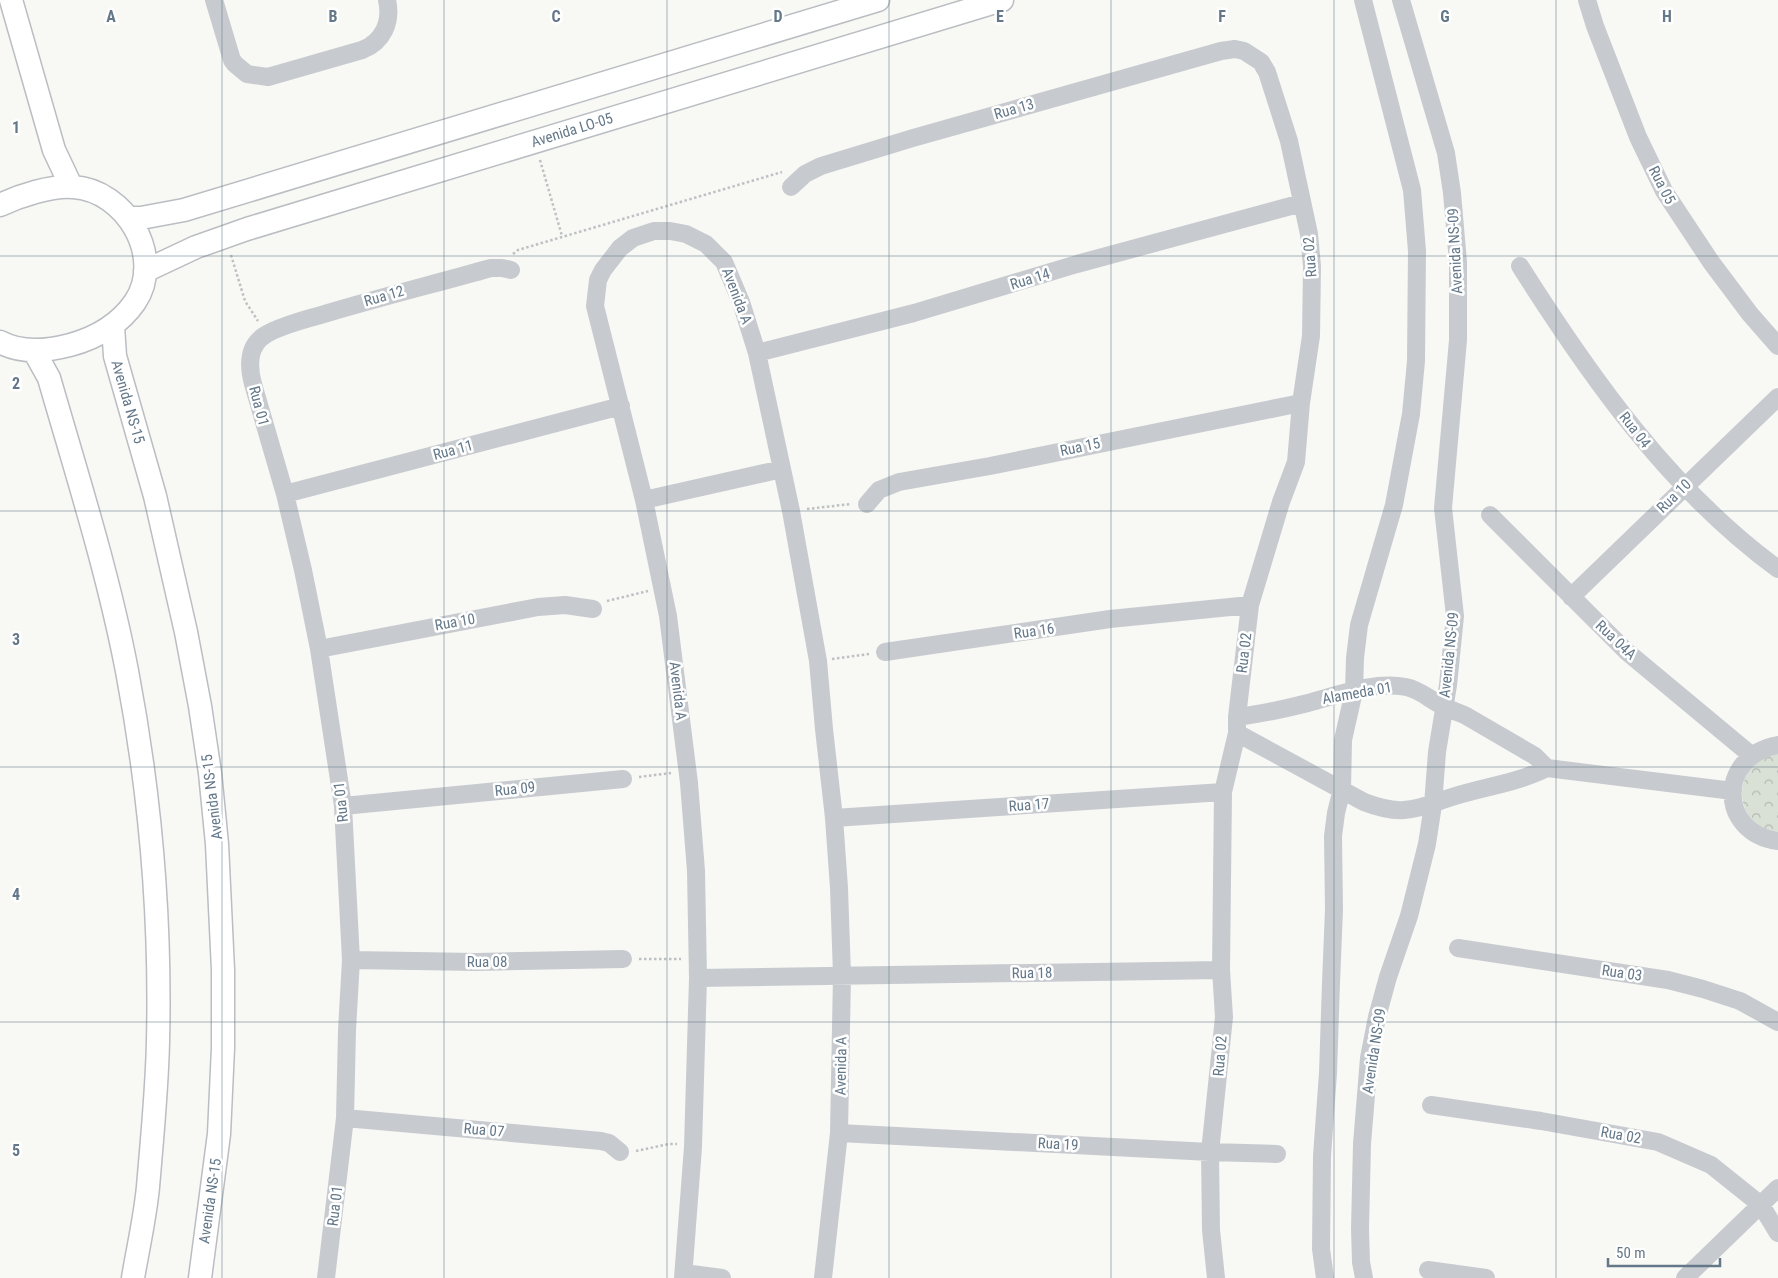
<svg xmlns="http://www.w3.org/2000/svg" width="1778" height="1278" font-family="'Roboto Condensed',sans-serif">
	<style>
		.forest { fill: url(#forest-crowns) }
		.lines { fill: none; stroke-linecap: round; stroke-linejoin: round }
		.major-casing { stroke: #babec2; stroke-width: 25 }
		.path { stroke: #bec1c3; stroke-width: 2.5; stroke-dasharray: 2.5 2.5; stroke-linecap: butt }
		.minor { stroke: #c7cbcf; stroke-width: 18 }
		.major { stroke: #fff; stroke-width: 22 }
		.grid { fill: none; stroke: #647889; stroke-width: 1; stroke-opacity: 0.55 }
		.labels { text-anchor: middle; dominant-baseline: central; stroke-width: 5; stroke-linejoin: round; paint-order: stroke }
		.street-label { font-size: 15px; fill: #647889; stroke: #fff }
		.grid-label { font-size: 16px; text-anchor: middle; font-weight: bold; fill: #647889; stroke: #fff; stroke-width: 5; stroke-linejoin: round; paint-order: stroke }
	</style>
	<defs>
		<pattern id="forest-crowns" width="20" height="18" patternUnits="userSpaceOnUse" patternTransform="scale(1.25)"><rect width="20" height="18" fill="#d9e0d5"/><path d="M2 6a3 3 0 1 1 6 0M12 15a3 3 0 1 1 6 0" fill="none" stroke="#b4bab3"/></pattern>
	</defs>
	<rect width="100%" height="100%" fill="#f8f8f5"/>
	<!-- forest -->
	<path class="forest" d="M1778,754V832C1730,826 1730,762 1778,754Z"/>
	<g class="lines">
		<!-- major casing -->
		<g class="major-casing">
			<path id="major" d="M11,0L54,150L71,186
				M0,205C19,196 52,185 73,187C126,190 165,257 135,302C119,325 96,338 70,345C47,351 22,354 0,342
				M129,218H141L184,210L878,0
				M145,271L196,247L247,229L1002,0
				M113,326L115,356L155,496L186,632L200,706L210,773L217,844L223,970V1048L219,1134L200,1278
				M34,351L49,378C77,475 108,572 127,671C150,792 161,918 158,1041C157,1090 152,1139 148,1187C145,1218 138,1248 133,1278"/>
		</g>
		<!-- path -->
		<path class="path" d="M540,160L562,236
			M513,254L518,250L782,172
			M231,255L245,301L258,321
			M807,509L851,504
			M607,601L648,591
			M832,659L869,654
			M639,777L671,773
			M639,959H681
			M636,1151L669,1144H677"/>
		<!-- minor -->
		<path class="minor" d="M214,0L232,60L235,64L247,74L268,77L362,50C383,42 392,22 387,0
			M1587,0L1595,26L1638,137L1664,191L1711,262L1750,314L1778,346
			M791,187L805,174L821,166L913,138L1221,51L1235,49L1244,51L1261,62L1267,72L1289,141L1309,234L1312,266L1311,336L1301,403L1296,462L1281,502L1250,605L1237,717V733L1223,792L1221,970L1224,1017L1210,1152L1211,1230L1216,1278
			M1520,266C1591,378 1670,490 1778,569
			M757,353L914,313L1077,264L1302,203
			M285,494L621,406
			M644,500L782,469
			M867,504L879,490L899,482L990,466L1301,403
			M1490,515L1626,651L1751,755
			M1571,597L1778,397
			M319,649L538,607L565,605L593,609
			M885,652L1110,619L1250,605
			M1237,717C1261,714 1284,709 1308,703C1338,695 1374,681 1406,687C1421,690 1430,700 1443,706C1451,711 1460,712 1468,717L1535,756L1547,768
			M1237,733L1364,802C1377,807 1390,811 1404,810C1422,809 1436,802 1452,797C1483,787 1517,783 1547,768L1733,791
			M1778,745C1717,756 1718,833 1778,841
			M343,806L623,779
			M834,818L1223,792
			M1458,948L1668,980L1703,989L1740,1001L1778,1022
			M351,960L477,962L623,959
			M698,978L1221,970
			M1431,1105L1541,1121L1658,1142L1711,1165L1761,1205L1778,1233
			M345,1118L601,1141L609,1143L620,1152
			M839,1133L1210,1152L1277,1154
			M1428,1270L1486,1278
			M684,1273L722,1278
			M326,1278L345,1118L347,1030L351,960L343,806L319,649L303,570L285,494L253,384C249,369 247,350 261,338C272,328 306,319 321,315C377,298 434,284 491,268H502L511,270
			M683,1278L693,1147L698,978L696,871L689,783L668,616L644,500L595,306L598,280L603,270L620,248L633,238L654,231H670L686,234L706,244L724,262L741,302L757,353L791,511L818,661L824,729L834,818L839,888L842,975L839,1133L823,1278
			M1325,1278L1321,1249L1322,1156L1328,1073L1331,983L1334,909L1333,836L1336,813L1342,789L1343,740L1354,691L1355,658L1359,625L1394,505L1411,414L1416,361L1417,251L1412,190L1363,0
			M1364,1278L1361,1262L1360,1229L1362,1144L1369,1058L1377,1017L1388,977L1409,916L1427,844L1433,805L1437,752L1448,685L1455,616L1443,508L1458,340V262L1452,193L1446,153L1401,0
			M1685,1278L1778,1188"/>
		<!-- major -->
		<use href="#major" class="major"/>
	</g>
	<!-- grid -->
	<path class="grid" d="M222,0V1278M444,0V1278M667,0V1278M889,0V1278M1111,0V1278M1334,0V1278M1556,0V1278M0,256H1778M0,511H1778M0,767H1778M0,1022H1778"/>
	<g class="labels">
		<!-- street labels -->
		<g class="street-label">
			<text transform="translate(1014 109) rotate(-16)">Rua 13</text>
			<text transform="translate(572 130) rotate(-17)">Avenida LO-05</text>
			<text transform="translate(1662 185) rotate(63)">Rua 05</text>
			<text transform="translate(1455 251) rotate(-93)">Avenida NS-09</text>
			<text transform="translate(1310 257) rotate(-94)">Rua 02</text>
			<text transform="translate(1030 279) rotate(-17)">Rua 14</text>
			<text transform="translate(384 296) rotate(-16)">Rua 12</text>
			<text transform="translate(737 296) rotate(69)">Avenida A</text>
			<text transform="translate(128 402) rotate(74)">Avenida NS-15</text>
			<text transform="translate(259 406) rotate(75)">Rua 01</text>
			<text transform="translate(1635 430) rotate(52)">Rua 04</text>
			<text transform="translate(1080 447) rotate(-12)">Rua 15</text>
			<text transform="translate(453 450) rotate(-15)">Rua 11</text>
			<text transform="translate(1674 496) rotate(-44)">Rua 10</text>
			<text transform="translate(455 622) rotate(-10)">Rua 10</text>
			<text transform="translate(1034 631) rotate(-8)">Rua 16</text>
			<text transform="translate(1616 640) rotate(43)">Rua 04A</text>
			<text transform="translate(1244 653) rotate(-83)">Rua 02</text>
			<text transform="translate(1449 655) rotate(-84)">Avenida NS-09</text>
			<text transform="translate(678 691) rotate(83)">Avenida A</text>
			<text transform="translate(1357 693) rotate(-10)">Alameda 01</text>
			<text transform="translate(515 789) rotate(-6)">Rua 09</text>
			<text transform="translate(212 797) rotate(-97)">Avenida NS-15</text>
			<text transform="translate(341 802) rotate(-96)">Rua 01</text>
			<text transform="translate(1029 805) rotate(-4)">Rua 17</text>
			<text x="487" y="962">Rua 08</text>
			<text transform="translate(1032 973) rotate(-1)">Rua 18</text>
			<text transform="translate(1622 973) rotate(8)">Rua 03</text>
			<text transform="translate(1374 1051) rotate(-81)">Avenida NS-09</text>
			<text transform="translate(1220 1056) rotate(-85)">Rua 02</text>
			<text transform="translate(841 1066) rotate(-89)">Avenida A</text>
			<text transform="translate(484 1130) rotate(5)">Rua 07</text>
			<text transform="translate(1621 1135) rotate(10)">Rua 02</text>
			<text transform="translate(1058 1144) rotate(3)">Rua 19</text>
			<text transform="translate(210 1201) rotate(-82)">Avenida NS-15</text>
			<text transform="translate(335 1206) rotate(-83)">Rua 01</text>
		</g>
	</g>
	<g class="grid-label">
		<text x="111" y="22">A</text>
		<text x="333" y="22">B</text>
		<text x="556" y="22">C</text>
		<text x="778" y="22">D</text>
		<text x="1000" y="22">E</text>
		<text x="1222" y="22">F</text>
		<text x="1445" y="22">G</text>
		<text x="1667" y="22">H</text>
		<text x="16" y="133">1</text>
		<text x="16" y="389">2</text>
		<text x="16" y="645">3</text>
		<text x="16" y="900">4</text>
		<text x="16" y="1156">5</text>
	</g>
	<!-- scale -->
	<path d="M1608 1258v8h112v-8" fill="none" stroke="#647889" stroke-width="2.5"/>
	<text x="1616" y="1258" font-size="15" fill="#647889" stroke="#ffffff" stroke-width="4" paint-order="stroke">50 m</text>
</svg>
